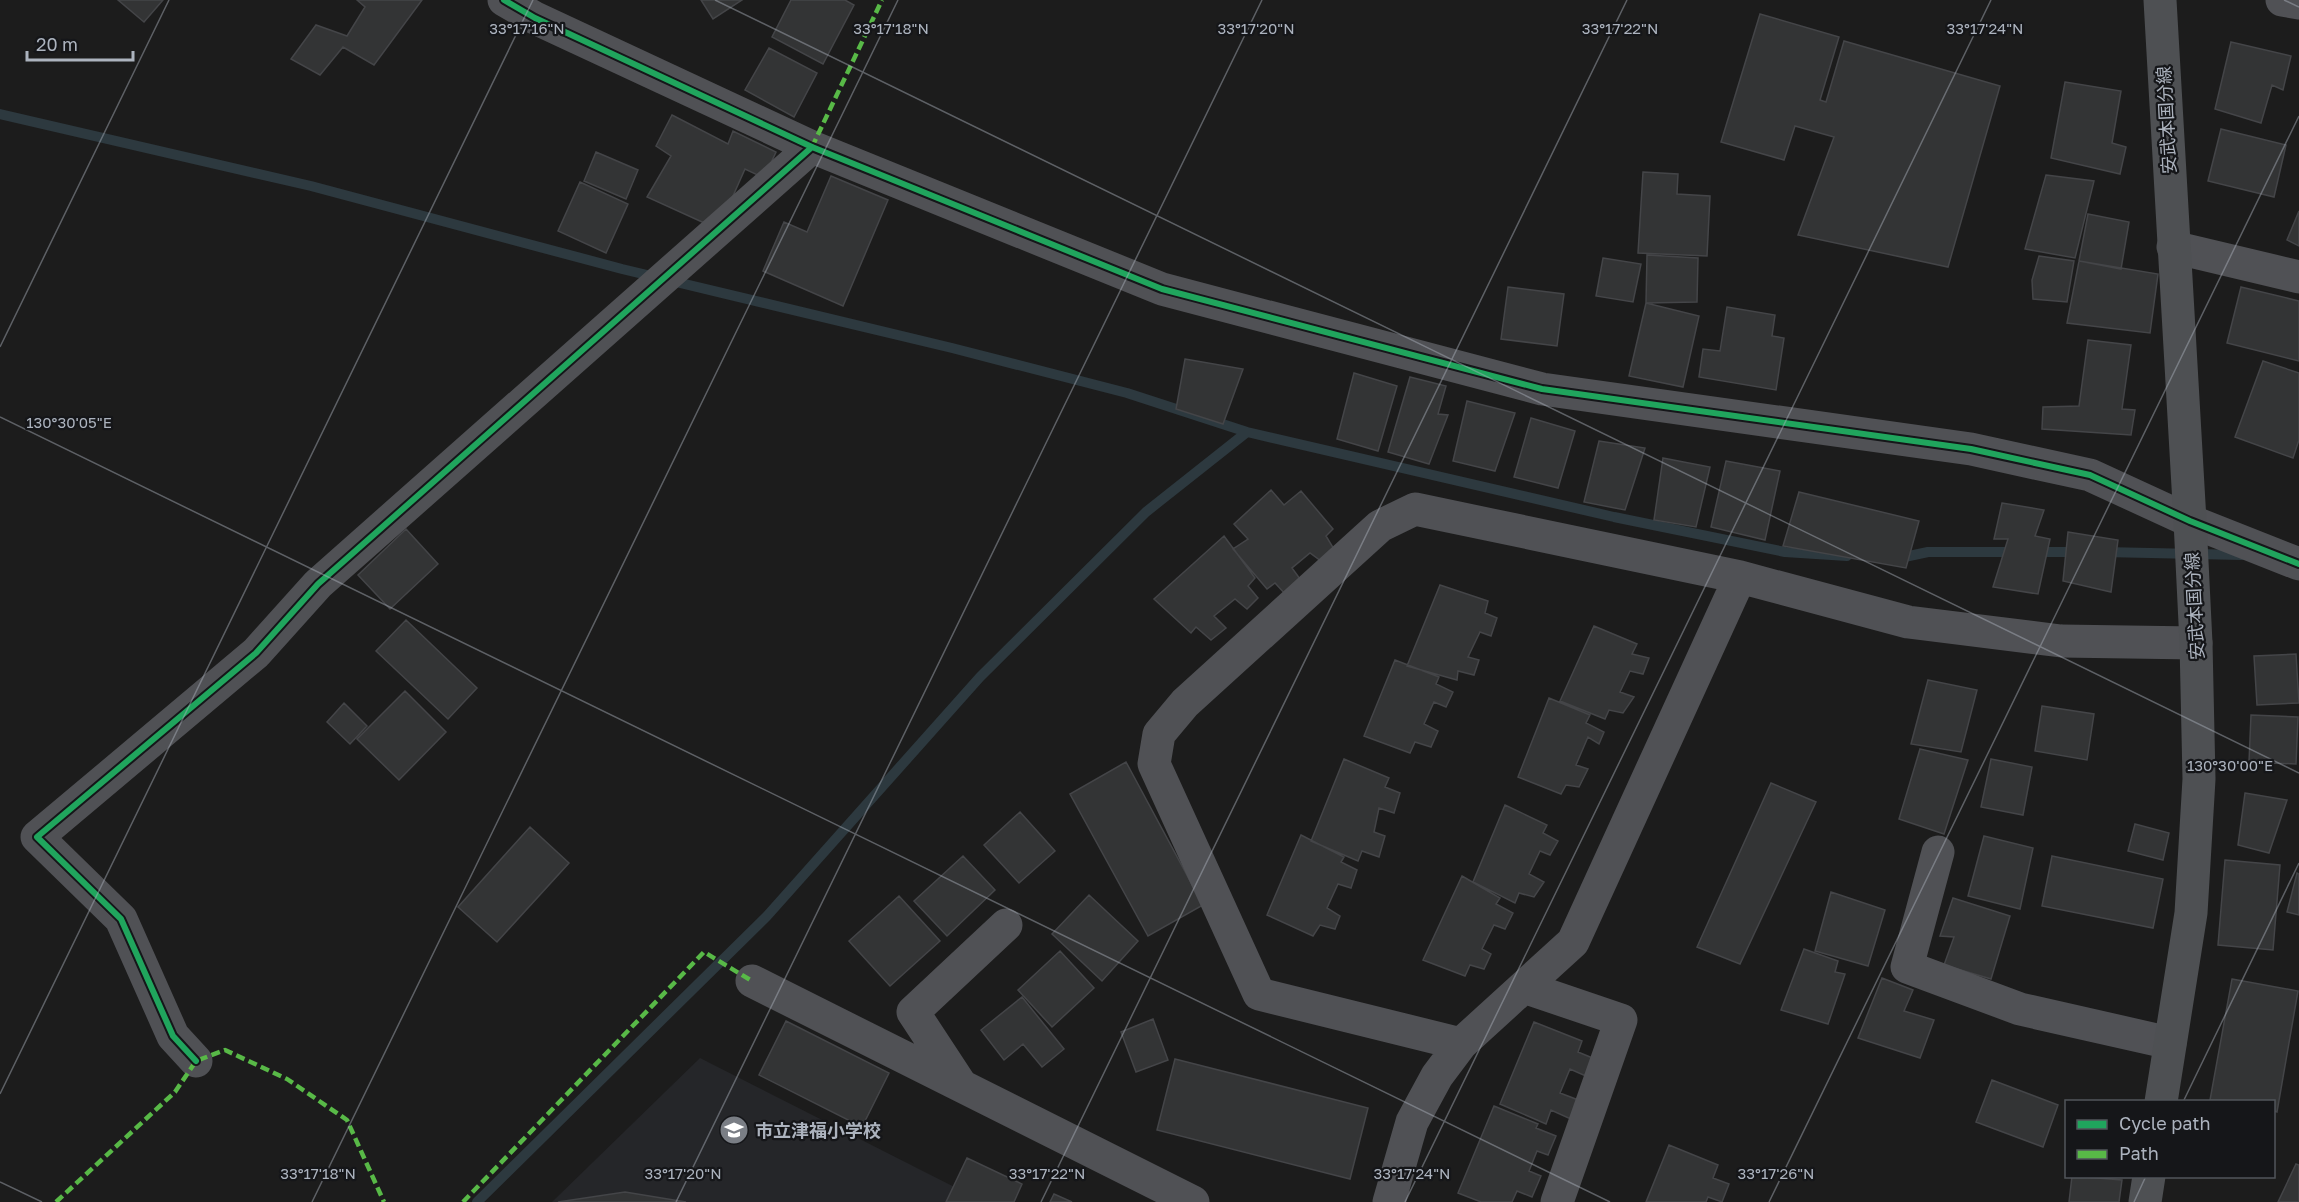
<svg xmlns="http://www.w3.org/2000/svg" width="2299" height="1202" font-family="'Golos Text','Noto Sans JP',sans-serif">
	<style>
		.built { fill: #252629 }
		.lines { fill: none; stroke-linecap: round; stroke-linejoin: round }
		.stream { stroke: #2d393f; stroke-width: 10 }
		.building { fill: #333435; stroke: #444548; stroke-width: 1.5 }
		.street { stroke: #505155; stroke-width: 33 }
		.secondary { stroke: #4e5053; stroke-width: 33 }
		.quiet { stroke: #58b947; stroke-width: 4.5; stroke-dasharray: 9 4.5; stroke-linecap: butt }
		.cycleway-casing { stroke: #151619; stroke-width: 10 }
		.cycleway { stroke: #20a55d; stroke-width: 6 }
		.ticks { fill: none; stroke: #acb3be; stroke-width: 1.5; stroke-opacity: 0.45 }
		.labels { text-anchor: middle; dominant-baseline: central; stroke-width: 4.5; stroke-linejoin: round; paint-order: stroke }
		.street-label { font-size: 18px; fill: #acb3be; stroke: #151619 }
		.poi-label { font-size: 18px; font-weight: bold; fill: #acb3be; stroke: #151619; text-anchor: start }
		.ticks-label { font-size: 15px; text-anchor: middle; fill: #acb3be; stroke: #151619; stroke-width: 4.5; stroke-linejoin: round; paint-order: stroke }
	</style>
	<rect width="100%" height="100%" fill="#1c1c1c"/>
	<!-- built -->
	<path class="built" d="M700,1058L984,1202H552Z"/>
	<g class="lines">
		<!-- stream -->
		<path class="stream" d="M0,114L311,186L622,269L952,348L1127,393L1247,432L1614,517L1785,552L1847,556
			M2035,552H2080
			M2104,552L2242,555
			M1895,559L1928,552H2017
			M477,1202L767,916L980,677L1146,512L1247,432"/>
	</g>
	<!-- building -->
	<path class="building" d="M118,0H163L144,22Z
		M357,0H422L374,65L343,47L320,75L291,59L316,25L347,36L365,7Z
		M701,0H742L713,19Z
		M791,0H845L854,5L823,64L772,37Z
		M1760,14L1839,37L1820,100L1826,102L1844,41L2000,86L1948,267L1798,235L1834,137L1795,126L1784,160L1721,142Z
		M2231,42L2291,56L2283,90L2272,85L2261,123L2215,109Z
		M769,48L817,73L794,117L745,90Z
		M2065,82L2121,91L2112,143L2126,147L2120,174L2051,158Z
		M672,115L728,144L733,131L776,152L764,178L745,169L725,214L711,226L647,197L671,156L656,146Z
		M2221,129L2286,145L2274,197L2208,181Z
		M596,152L638,170L626,199L584,181Z
		M1643,172L1678,174L1677,194L1710,196L1707,256L1638,253Z
		M2046,175L2094,181L2075,258L2025,249Z
		M831,176L888,200L843,306L763,271L784,222L807,232Z
		M580,182L628,204L606,253L558,231Z
		M2299,211V246L2287,240Z
		M2088,214L2129,222L2121,269L2079,261Z
		M1647,255L1698,258L1697,302L1646,303Z
		M2039,256L2074,261L2067,302L2033,299L2032,280Z
		M1603,258L1641,264L1633,302L1596,296Z
		M2079,261L2158,274L2150,333L2067,323Z
		M1508,287L1564,294L1557,346L1501,339Z
		M2241,287L2299,301V361L2227,343Z
		M1646,303L1699,316L1683,387L1629,376Z
		M1727,307L1775,315L1772,336L1784,338L1776,390L1699,377L1703,349L1720,351Z
		M2088,340L2131,345L2122,409L2135,410L2131,435L2042,429L2043,407L2079,406Z
		M1185,359L1243,369L1223,424L1176,409Z
		M2263,361L2299,373V440L2293,458L2235,437Z
		M1354,373L1397,386L1378,451L1337,439Z
		M1410,377L1446,386L1438,414L1448,415L1429,464L1388,452Z
		M1467,401L1515,413L1495,471L1453,461Z
		M1531,418L1575,431L1558,488L1514,477Z
		M1599,441L1645,448L1625,510L1584,502Z
		M1663,458L1710,467L1696,527L1654,520Z
		M1726,461L1780,471L1765,540L1711,527Z
		M1271,490L1284,505L1301,491L1333,529L1326,536L1334,549L1321,561L1310,553L1292,568L1300,579L1286,595L1275,583L1267,589L1233,549L1248,539L1234,524Z
		M1799,492L1919,521L1906,568L1783,546Z
		M2002,503L2044,510L2035,536L2050,539L2038,594L1993,587L2008,539H1994Z
		M406,529L438,564L390,609L358,575Z
		M2068,532L2118,540L2111,592L2063,581Z
		M1224,536L1255,578L1248,586L1258,598L1247,609L1235,599L1214,616L1226,628L1211,640L1196,627L1191,633L1154,599Z
		M1440,585L1488,601L1485,613L1497,618L1491,636L1480,632L1468,657L1479,660L1474,675L1458,671L1457,680L1407,666Z
		M406,620L477,688L448,719L376,651Z
		M1594,626L1637,644L1632,654L1649,658L1643,674L1630,671L1620,692L1634,697L1623,713L1609,710L1605,719L1560,701Z
		M2296,654L2299,703L2257,705L2254,656Z
		M1395,660L1439,677L1436,684L1453,692L1446,707L1434,702L1424,724L1438,731L1431,747L1415,742L1410,753L1364,736Z
		M1928,680L1977,690L1961,752L1911,744Z
		M405,691L446,732L399,780L357,739Z
		M1549,698L1590,715L1586,723L1604,732L1599,744L1588,737L1576,765L1588,769L1579,787L1566,785L1561,794L1518,777Z
		M344,703L367,726L350,744L327,722Z
		M2042,706L2094,714L2087,760L2035,751Z
		M2251,715L2298,717L2296,764L2249,762Z
		M1920,749L1968,760L1944,834L1899,819Z
		M1344,759L1389,778L1385,787L1400,793L1394,813L1379,808L1374,832L1385,836L1379,857L1362,851L1358,861L1311,841Z
		M1991,759L2032,767L2023,815L1981,807Z
		M1126,762L1203,905L1148,936L1070,794Z
		M1771,783L1816,802L1740,964L1697,947Z
		M2245,793L2287,800L2269,853L2238,845Z
		M1505,805L1547,825L1543,833L1558,841L1550,855L1540,851L1529,874L1544,882L1534,897L1519,893L1515,903L1473,882Z
		M1020,812L1055,851L1019,883L984,845Z
		M2135,824L2169,833L2163,860L2128,851Z
		M530,827L569,863L497,942L458,907Z
		M1301,835L1344,857L1341,862L1357,870L1351,888L1338,884L1327,908L1340,916L1335,929L1320,925L1313,936L1267,915Z
		M1984,836L2033,848L2020,909L1968,896Z
		M963,856L995,890L947,936L914,901Z
		M2052,856L2163,879L2153,928L2042,906Z
		M2225,860L2280,865L2273,950L2218,945Z
		M2297,873L2299,874V915L2287,912Z
		M1462,876L1500,898L1496,904L1513,913L1505,929L1494,925L1482,949L1491,954L1484,969L1470,965L1465,976L1423,960Z
		M1831,892L1885,910L1868,966L1815,951Z
		M1089,895L1138,941L1102,981L1052,934Z
		M899,896L940,941L890,986L849,941Z
		M1953,898L2010,916L1991,979L1944,965L1954,937L1940,936Z
		M1804,949L1838,961L1835,972L1845,974L1828,1024L1781,1010Z
		M1060,951L1094,988L1052,1027L1018,990Z
		M1882,978L1913,990L1904,1011L1934,1020L1920,1058L1858,1038Z
		M2232,979L2298,991L2277,1112L2274,1111V1102L2210,1100Z
		M1022,997L1064,1049L1042,1067L1023,1044L1004,1060L981,1030Z
		M1153,1019L1168,1060L1136,1072L1121,1032Z
		M786,1021L889,1073L862,1127L759,1075Z
		M1534,1022L1582,1041L1578,1052L1595,1059L1588,1077L1570,1069L1560,1093L1581,1101L1573,1120L1551,1110L1546,1124L1500,1104Z
		M1175,1059L1368,1108L1350,1179L1157,1130Z
		M1992,1080L2058,1105L2043,1147L1976,1122Z
		M1494,1106L1538,1124L1536,1128L1556,1136L1548,1155L1537,1151L1529,1171L1541,1176L1532,1197L1517,1191L1512,1202H1481L1458,1193Z
		M1669,1145L1718,1165L1713,1178L1729,1184L1722,1202L1708,1197L1706,1202H1646Z
		M967,1158L1022,1184L1014,1202H946Z
		M2296,1164L2299,1165V1202H2278Z
		M2072,1176L2122,1180L2119,1202H2069Z
		M625,1192L686,1202H558Z
		M1054,1194L1072,1202H1050Z"/>
	<g class="lines">
		<!-- street -->
		<path class="street" d="M504,0L535,18L812,147L1162,289L1542,389L1971,449L2090,475L2190,521L2299,564
			M2282,0L2299,3
			M2173,247L2299,277
			M1938,852L1907,967L2020,1009L2170,1043
			M752,981L1193,1202
			M1524,987L1621,1020L1557,1202
			M1461,1044L1259,994L1154,764L1159,734L1185,703L1380,526L1415,509L1740,577L1908,622L2061,641L2196,643
			M196,1061L173,1036L121,919L37,837L256,653L318,584L812,147
			M961,1085L913,1012L1006,925
			M1389,1202L1412,1122L1437,1076L1461,1044L1573,942L1740,577"/>
		<!-- secondary -->
		<path class="secondary" d="M2160,0L2190,521L2196,643L2199,779L2191,913L2161,1102
			M2145,1202L2149,1176"/>
		<!-- quiet -->
		<path class="quiet" d="M812,147L882,0
			M56,1202L175,1092L196,1061L225,1050L287,1079L347,1120L384,1202
			M463,1202L704,952L752,981"/>
		<!-- cycleway casing -->
		<g class="cycleway-casing">
			<path id="cycleway" d="M504,0L535,18L812,147L1162,289L1542,389L1971,449L2090,475L2190,521L2299,564
				M196,1061L173,1036L121,919L37,837L256,653L318,584L812,147"/>
		</g>
		<!-- cycleway -->
		<use href="#cycleway" class="cycleway"/>
	</g>
	<!-- ticks -->
	<path class="ticks" d="M715,0L2299,773M2284,0L2299,7M0,347L169,0M0,417L1610,1202M0,1094L533,0M2183,1102L2299,863M0,1182L42,1202M312,1202L898,0M676,1202L1262,0M1041,1202L1627,0M1405,1202L1991,0M1769,1202L2299,116M2134,1202L2146,1176"/>
	<!-- icons -->
	<defs>
		<g id="school-disc" transform="scale(1.5)"><circle r="9.5" fill="#7a7e85" stroke="#151619"/><path d="M0-5L7-2L0 1L-7-2ZM-4 1L0 2.5L4 1V4Q0 6-4 4Z" fill="#fff"/></g>
	</defs>
	<g fill-rule="evenodd">
		<use href="#school-disc" x="734" y="1130"/>
	</g>
	<g class="labels">
		<!-- street labels -->
		<g class="street-label">
			<text transform="translate(2166 120) rotate(-93)">安武本国分線</text>
			<text transform="translate(2194 606) rotate(-93)">安武本国分線</text>
		</g>
		<!-- poi labels -->
		<g class="poi-label">
			<text x="755" y="1130">市立津福小学校</text>
		</g>
	</g>
	<g class="ticks-label">
		<text x="527" y="34">33°17'16"N</text>
		<text x="891" y="34">33°17'18"N</text>
		<text x="1256" y="34">33°17'20"N</text>
		<text x="1620" y="34">33°17'22"N</text>
		<text x="1985" y="34">33°17'24"N</text>
		<text x="69" y="428">130°30'05"E</text>
		<text x="2230" y="771">130°30'00"E</text>
		<text x="318" y="1179">33°17'18"N</text>
		<text x="683" y="1179">33°17'20"N</text>
		<text x="1047" y="1179">33°17'22"N</text>
		<text x="1412" y="1179">33°17'24"N</text>
		<text x="1776" y="1179">33°17'26"N</text>
	</g>
	<!-- legend -->
	<rect x="2065" y="1100" width="210" height="78" fill="#151619" stroke="#51555b" stroke-width="1.5"/>
	<rect x="2077" y="1120" width="30" height="9" fill="#20a55d" stroke="#51555b" stroke-width="1.5"/>
	<text x="2119" y="1130" font-size="18" fill="#acb3be">Cycle path</text>
	<rect x="2077" y="1150" width="30" height="9" fill="#58b947" stroke="#51555b" stroke-width="1.5"/>
	<text x="2119" y="1160" font-size="18" fill="#acb3be">Path</text>
	<!-- scale -->
	<path d="M27 51v9h106v-9" fill="none" stroke="#acb3be" stroke-width="3"/>
	<text x="36" y="51" font-size="18" fill="#acb3be" stroke="#151619" stroke-width="4.5" paint-order="stroke">20 m</text>
</svg>
